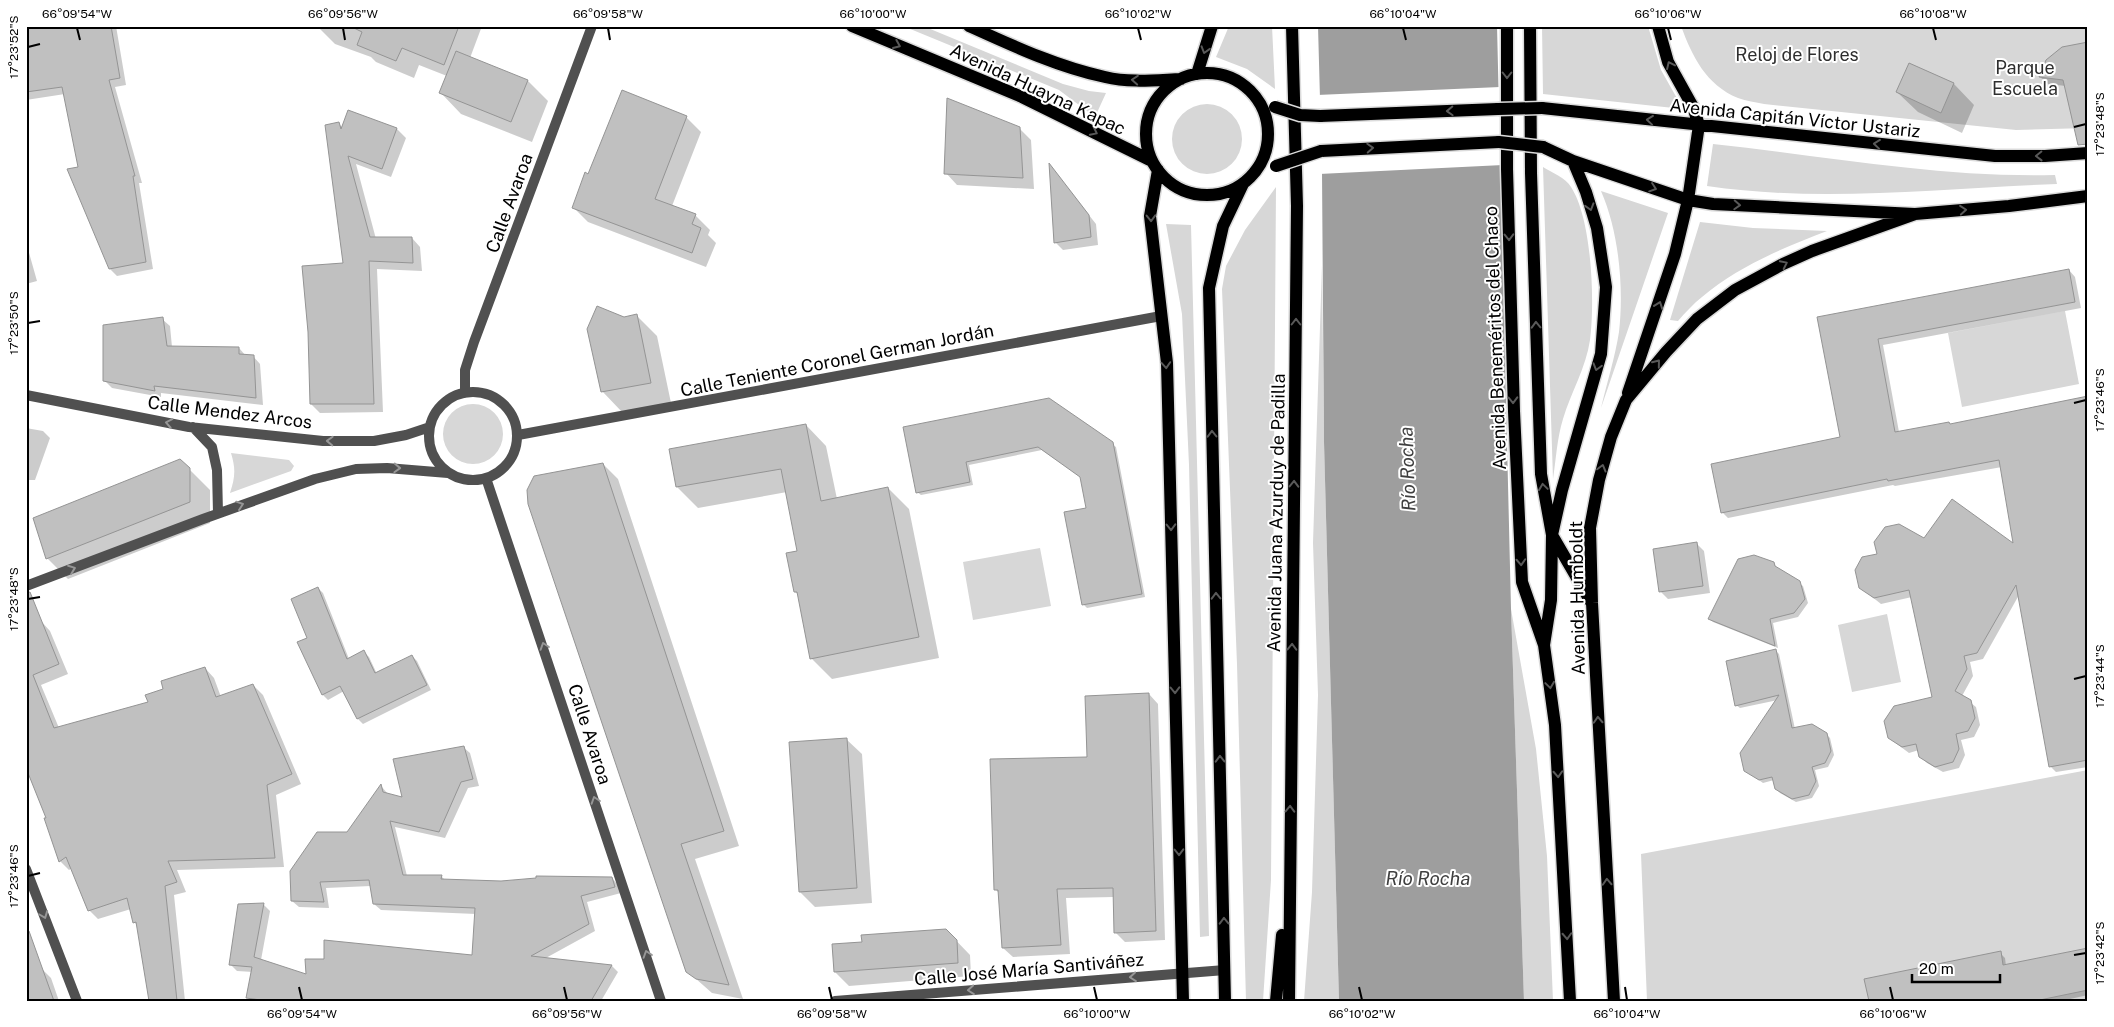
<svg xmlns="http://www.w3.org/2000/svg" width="2114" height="1027" font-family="'Public Sans',sans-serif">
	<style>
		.green { fill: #d7d7d7 }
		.water { fill: #9e9e9e }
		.pier { fill: #fff }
		.shadow { fill: #0003 }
		.building { fill: #c0c0c0; stroke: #949494 }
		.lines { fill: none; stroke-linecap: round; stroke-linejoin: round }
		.primary-casing { stroke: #dbdbdb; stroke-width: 15 }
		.minor { stroke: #505050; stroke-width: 10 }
		.primary { stroke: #000; stroke-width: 12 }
		.primary-bridge-casing { stroke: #dbdbdb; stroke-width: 15; stroke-linecap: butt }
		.primary-bridge { stroke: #000; stroke-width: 12 }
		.oneway { stroke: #595959 }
		.oneway2 { stroke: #969696 }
		.ticks { fill: none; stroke: #000; stroke-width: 2 }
		.labels { text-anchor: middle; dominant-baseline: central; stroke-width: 4; stroke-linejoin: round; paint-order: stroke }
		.park-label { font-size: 18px; fill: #2e2e2e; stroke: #fff }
		.street-label { font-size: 18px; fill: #000; stroke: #fff }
		.water-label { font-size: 19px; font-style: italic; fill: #3f3f3f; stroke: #fff }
		.neatline { fill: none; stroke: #000; stroke-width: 2 }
		.ticks-label { font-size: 12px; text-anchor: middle; fill: #000 }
	</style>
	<rect width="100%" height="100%" fill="#fff"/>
	<!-- green -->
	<path class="green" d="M903,26H923L1063,84L1089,91L1106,93L1095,117L1059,90Z
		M1229,26H1272L1275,89L1247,69L1216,57Z
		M1542,26H1648L1661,70L1683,109L1543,94Z
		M1681,26H2088V128L2016,130L1764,104C1756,102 1746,101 1738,98C1706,85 1692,56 1681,26Z
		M1172 139a35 35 0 1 1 70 0a35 35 0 1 1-70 0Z
		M1713,144C1827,156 1940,178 2055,175L2057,184C1941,188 1822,203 1707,186Z
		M1543,167C1551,172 1566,178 1571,187C1592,219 1595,302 1590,340C1586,368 1571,392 1563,419C1557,438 1556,460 1553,479Z
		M1276,187L1271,880L1263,1001H1246L1237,664L1222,289L1226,266L1245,230Z
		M1601,191L1668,213L1601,408C1607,383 1615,357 1619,332C1624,288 1619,232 1601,191Z
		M1700,222L1753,228L1827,231C1783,248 1739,266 1702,297C1693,304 1685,313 1678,321L1670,320Z
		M1166,224L1191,225L1209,936L1200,937L1189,465L1182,314Z
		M1322,265L1324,442L1339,1001H1304L1312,892L1318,695L1313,543Z
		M2065,311L2079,384L1962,407L1948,333Z
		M443 434a30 30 0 1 1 60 0a30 30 0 1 1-60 0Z
		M231,453L289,460L294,466L291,471L230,493C235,478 236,469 231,453Z
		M1040,548L1051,606L973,620L963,562Z
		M1511,609L1536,749L1547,856L1553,1001H1524Z
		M1887,614L1901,682L1852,692L1838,625Z
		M2088,770V1001H1647L1641,854Z"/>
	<!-- water -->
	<path class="water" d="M1318,26H1497L1511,609L1524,1001H1339L1324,442L1322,172Z"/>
	<!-- pier -->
	<path class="pier" d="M1500,87L1503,165L1319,174L1317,95Z"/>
	<!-- shadow -->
	<path class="shadow" d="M26,26H116L126,85L115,87L142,183H139L153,269L117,276L110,269L79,168L65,94L26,100Z
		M317,26H482L470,58L528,81L548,101L532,142L461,114L441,93L447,76L419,65L414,78L376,62L371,57L335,44Z
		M2088,43L2066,86L2048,84L2040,77Z
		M1910,65L1954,84L1974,105L1962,133L1918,112L1897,92Z
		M349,111L397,129L406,138L391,177L356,164L376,239L412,238L420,247L422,271L377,269L383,412L320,413L311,404L344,264L339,124L343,128Z
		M686,117L701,132L672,206L695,215L710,230L708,235L716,243L706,267L588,222L573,207L589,175Z
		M1019,128L1031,140L1034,189L957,185L946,173Z
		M1051,167L1096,224L1098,245L1063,250L1055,242Z
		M26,242L37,281L26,284Z
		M2069,270L2075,277L2081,308L1883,345L1899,432L1949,423L1951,425L2088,398V767L2056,772L2050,766L2019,595L1983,659L1970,662L1973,676L1962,696L1976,707L1980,725L1974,737L1961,740L1965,755L1959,768L1943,772L1927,763L1920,756L1919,750L1909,753L1889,738L1933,698L1912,597L1881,604L1861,588L1925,539L2014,546L2002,467L1895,486L1893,485L1728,518L1722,512L1841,438L1819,318Z
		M636,315L657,336L671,403L622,412L602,391L624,318Z
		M162,319L170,326L172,347L239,348L246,356H253L260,364L263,405L161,393V397L112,388L104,380Z
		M1048,399L1116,447L1145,597L1087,608L1083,604L1087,509L1082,478L1042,450L969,465L973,485L921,495L917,492Z
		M806,425L826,446L837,499L888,488L909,509L939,658L832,679L811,658L799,595L795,592L799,552L787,492L698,508L677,487Z
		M26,428L43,431L50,438L35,480H26Z
		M603,464L618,479L739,846L695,859L743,999L712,993L687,971Z
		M189,469L210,490V523L68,579L47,558Z
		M1696,543L1704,551L1710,593L1668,599L1661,592Z
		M1773,563L1778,569L1803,586L1808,603L1798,617L1773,623L1778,648L1713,622L1709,618Z
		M318,588L323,593L349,659L364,652L369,657L377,674L412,656L417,661L431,690L363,724L358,719L344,691L328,700L323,695L299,643L308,638Z
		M41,621L50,631L68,674L41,685L59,728L149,703L165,690L205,668L214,678L221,697L253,685L263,695L301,784L276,795L284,867L177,870L186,892L174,895L185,1001H150L138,926L134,922L131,909L98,919L89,910L72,868L69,870L60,861L48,819L26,626Z
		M1775,650L1779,654L1795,729L1826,734L1830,738L1834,755L1828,767L1815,770L1819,786L1812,798L1796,802L1780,793L1776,789L1774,780L1763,783L1745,770L1778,700L1740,708L1736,705Z
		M1149,694L1158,704L1165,940L1125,942L1115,932L1114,897L1066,898L1070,954L1013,957L1003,948L999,893L996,890L1088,758Z
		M846,739L862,754L872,903L815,907L800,892Z
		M463,747L470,753L479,786L468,788L445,838L395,827L407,876H441L445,880L501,882L612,878L618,885L621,893L587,902L595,931L544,959L612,966L618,972L601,1001H251L248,997L253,972L237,971L230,964L263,904L270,911L261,960L307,976L473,956L476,914L381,910L374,904L371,886L326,888L329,908L299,907L292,901L347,833L381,786L388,794L404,799Z
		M946,930L970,955L971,976L849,986L835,972L864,943Z
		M2088,949V995L2061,1001H1870L2000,953L2005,958L2006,966Z
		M42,969L51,978L59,1001H26Z"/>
	<!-- building -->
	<path class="building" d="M26,26H111L120,78L109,80L135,176H133L146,262L109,269L67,169L78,167L62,87L26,92Z
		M350,26H459L444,65L402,48L396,61L357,45L362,32Z
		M2088,42V144L2078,145L2063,80L2039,77L2046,60L2062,47Z
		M456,51L528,80L511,122L439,93Z
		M1909,63L1954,83L1941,113L1896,92Z
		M622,90L687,116L655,199L696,214L692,224L701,228L692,253L572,208L585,172L588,174Z
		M947,98L1020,127L1023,178L944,174Z
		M348,110L397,128L382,169L348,156L370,237H412L413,263L369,261L374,404H310L308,332L302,266L343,263L325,125L339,122L341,129Z
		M1049,163L1089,215L1091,237L1054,243Z
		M2069,269L2075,302L1878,339L1895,432L1949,422L1950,424L2088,396V760L2049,767L2016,585L1977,653L1964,656L1967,669L1955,691L1971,700L1975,718L1968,731L1956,734L1959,749L1953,762L1935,767L1919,757L1916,744L1902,747L1888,738L1884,721L1894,706L1932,697L1909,590L1874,598L1859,588L1855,570L1862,557L1877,554L1874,542L1885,527L1899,524L1924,538L1952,499L2013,543L1999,460L1888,481L1887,479L1721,513L1711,464L1840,437L1817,317Z
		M597,306L624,317L637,314L651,383L601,392L587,329Z
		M163,317L167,346L239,347V354L254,355L256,398L154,386L155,391L103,381V325Z
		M1049,398L1113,442L1142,594L1082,605L1064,512L1086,508L1080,477L1038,447L966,462L970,482L916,493L903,427Z
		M806,424L821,501L888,487L919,637L810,659L797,592H794L786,553L797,551L781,469L676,487L669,449Z
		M180,459L190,468V502L46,559L33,518Z
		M603,463L724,831L681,844L729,985L696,979L686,972L528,504L527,490L534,476Z
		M1697,542L1703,586L1659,592L1653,549Z
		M1754,555L1774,562L1775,566L1800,581L1805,599L1794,613L1770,619L1775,646L1708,619L1738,559Z
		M318,587L347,659L364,650L375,673L412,655L427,685L357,719L340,686L322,695L297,642L307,638L291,599Z
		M30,592L59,664L33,675L54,728L148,702L145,695L163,689L161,681L205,667L216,697L253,684L292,774L267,785L275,858L168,861L177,882L165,886L177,1001H149L136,922L133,923L127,898L88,911L66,857L59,862L44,818H46L26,768V593Z
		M1776,649L1792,728L1812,724L1827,733L1831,751L1825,763L1812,767L1816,781L1809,795L1792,799L1775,789L1772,777L1759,780L1744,771L1740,753L1779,695L1735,706L1726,661Z
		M1149,693L1156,931L1114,933L1113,888L1057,889L1061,945L1002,948L998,890H994L990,759L1087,757L1085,696Z
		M847,738L857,888L799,892L789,742Z
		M464,746L473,779L461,782L439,832L390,821L403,875H442L441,879L501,881L536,878V876L612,877L615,887L581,896L589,924L531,956L612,965L591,1001H268L246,998L252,967L229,965L238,904L264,903L254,957L306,974L305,959H324V940L472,955L475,908L373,904L369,880L320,882L324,902L291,901L290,871L317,832H347L381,784L383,792L402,797L393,759Z
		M946,929L957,940L958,963L834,972L832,944L862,942L861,935Z
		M26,931H29L54,1001H26Z
		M2088,948V990L2035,1001H1869L1864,979L2001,951L2003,965Z"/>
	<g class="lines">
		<!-- primary casing -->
		<g class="primary-casing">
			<path id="primary" d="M852,26L1022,97L1152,161
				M969,26C1013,46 1058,67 1105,77C1130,83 1156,80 1181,79
				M1507,26V169L1514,411L1522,582L1544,645
				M1530,26L1531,173L1541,474L1552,535L1591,602
				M1146 134a61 61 0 1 1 122 0a61 61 0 1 1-122 0Z
				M1197,74L1212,26
				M1542,108L1995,156H2045L2088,153
				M1320,116L1498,109
				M1543,147L1573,161L1688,200L1713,204L1915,214L2009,206L2088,196
				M1321,151L1499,142
				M1158,170L1150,216L1167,363L1183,1001
				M1628,393L1675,254L1688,200L1699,125L1693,107L1668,62L1658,26
				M1225,1001L1209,288L1223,226L1243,184
				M1276,1001L1282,935
				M1289,1001L1297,206L1292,26
				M1570,1001L1555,725L1544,645L1551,600L1552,535L1562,490L1601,354L1606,287L1597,228L1586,192L1573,161
				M1614,1001L1592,603L1590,528L1599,480L1611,437L1626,400L1666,352L1697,319L1735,290L1783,264L1812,251L1915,214"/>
		</g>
		<!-- minor -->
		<path class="minor" d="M429 436a44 44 0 1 1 88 0a44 44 0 1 1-88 0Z
			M465,393V370L474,342L592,26
			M26,395L189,427L323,441H374L406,435L430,427
			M193,427L212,447L217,470L218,513
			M518,435L1161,316
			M486,478L661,1001
			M26,586L203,519L315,479L356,469L387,468L448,473
			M26,869L77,1001
			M835,1001L1225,970"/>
		<!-- primary -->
		<use href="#primary" class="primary"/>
		<!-- primary-bridge casing -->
		<g class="primary-bridge-casing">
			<path id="primary-bridge" d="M1275,107L1300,115L1320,116
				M1498,109L1542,108
				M1499,142L1543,147
				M1276,166L1321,151"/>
		</g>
		<!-- primary-bridge -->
		<use href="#primary-bridge" class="primary-bridge"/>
	</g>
	<!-- one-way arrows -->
	<defs><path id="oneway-chevron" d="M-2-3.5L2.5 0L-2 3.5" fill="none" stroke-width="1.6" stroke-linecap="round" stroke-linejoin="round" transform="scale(1.25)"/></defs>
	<g class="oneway">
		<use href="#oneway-chevron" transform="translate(897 45) rotate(23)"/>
		<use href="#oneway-chevron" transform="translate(1205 50) rotate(107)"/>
		<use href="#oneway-chevron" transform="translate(1670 65) rotate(-115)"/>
		<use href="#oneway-chevron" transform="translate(1507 75) rotate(90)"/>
		<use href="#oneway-chevron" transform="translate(1135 80) rotate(-176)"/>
		<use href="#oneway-chevron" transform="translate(1450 111) rotate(178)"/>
		<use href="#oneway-chevron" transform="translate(1650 120) rotate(-174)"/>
		<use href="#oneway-chevron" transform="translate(1094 132) rotate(26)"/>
		<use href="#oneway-chevron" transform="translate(1877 144) rotate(-174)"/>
		<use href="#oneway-chevron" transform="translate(1370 148) rotate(-3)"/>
		<use href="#oneway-chevron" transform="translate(2039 156) rotate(179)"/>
		<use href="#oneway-chevron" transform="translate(1653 188) rotate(19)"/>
		<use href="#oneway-chevron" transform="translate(1737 205) rotate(3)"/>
		<use href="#oneway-chevron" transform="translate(1590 207) rotate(73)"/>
		<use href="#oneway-chevron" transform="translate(1963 210) rotate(-5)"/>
		<use href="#oneway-chevron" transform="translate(1151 218) rotate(89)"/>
		<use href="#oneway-chevron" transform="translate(1509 237) rotate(89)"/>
		<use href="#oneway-chevron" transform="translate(1784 264) rotate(-26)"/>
		<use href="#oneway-chevron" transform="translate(1659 305) rotate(-70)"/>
		<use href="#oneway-chevron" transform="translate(1296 322) rotate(-90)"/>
		<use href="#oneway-chevron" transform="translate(1536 325) rotate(-92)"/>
		<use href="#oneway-chevron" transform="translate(1657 363) rotate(-51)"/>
		<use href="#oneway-chevron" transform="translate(1166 365) rotate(86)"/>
		<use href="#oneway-chevron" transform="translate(1597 367) rotate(106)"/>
		<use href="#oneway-chevron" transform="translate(1513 400) rotate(89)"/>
		<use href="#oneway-chevron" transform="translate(1212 434) rotate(-91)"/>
		<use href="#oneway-chevron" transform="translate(1602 468) rotate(-75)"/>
		<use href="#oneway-chevron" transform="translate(1294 484) rotate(-89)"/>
		<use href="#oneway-chevron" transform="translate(1543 487) rotate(-98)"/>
		<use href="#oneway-chevron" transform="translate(1171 527) rotate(89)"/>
		<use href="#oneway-chevron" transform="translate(1521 562) rotate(87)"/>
		<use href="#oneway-chevron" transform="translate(1216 596) rotate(-91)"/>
		<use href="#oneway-chevron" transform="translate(1292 647) rotate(-89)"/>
		<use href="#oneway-chevron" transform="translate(1550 685) rotate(82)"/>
		<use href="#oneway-chevron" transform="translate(1175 690) rotate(89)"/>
		<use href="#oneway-chevron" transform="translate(1598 720) rotate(-93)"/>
		<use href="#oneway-chevron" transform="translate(1220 759) rotate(-91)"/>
		<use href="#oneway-chevron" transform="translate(1558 774) rotate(87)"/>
		<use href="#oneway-chevron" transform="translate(1290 809) rotate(-89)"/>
		<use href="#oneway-chevron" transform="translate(1179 852) rotate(89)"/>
		<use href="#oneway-chevron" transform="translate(1607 882) rotate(-93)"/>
		<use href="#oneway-chevron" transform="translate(1224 921) rotate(-91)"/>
		<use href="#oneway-chevron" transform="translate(1567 936) rotate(87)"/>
	</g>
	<g class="oneway2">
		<use href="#oneway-chevron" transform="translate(169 423) rotate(-169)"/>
		<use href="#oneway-chevron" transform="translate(330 441) rotate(-178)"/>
		<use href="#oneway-chevron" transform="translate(397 468) rotate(2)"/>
		<use href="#oneway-chevron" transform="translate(240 505) rotate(-19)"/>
		<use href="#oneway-chevron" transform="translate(72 569) rotate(-21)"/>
		<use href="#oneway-chevron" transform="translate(544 646) rotate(-108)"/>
		<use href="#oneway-chevron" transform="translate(595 800) rotate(-108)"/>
		<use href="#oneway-chevron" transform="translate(44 915) rotate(69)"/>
		<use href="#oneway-chevron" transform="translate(647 954) rotate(-108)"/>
		<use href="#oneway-chevron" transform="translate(1133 977) rotate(175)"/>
		<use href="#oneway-chevron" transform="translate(971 990) rotate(175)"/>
	</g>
	<!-- ticks -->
	<path class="ticks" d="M77,28L80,40M343,28L345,40M608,28L610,40M873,28L876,40M1138,28L1141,40M1403,28L1406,40M1668,28L1671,40M1933,28L1936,40M28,47L40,44M2074,127L2086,124M28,323L40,321M2074,403L2086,400M28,599L40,597M2074,679L2086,676M28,876L40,873M2074,955L2086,953M299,987L302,1000M564,987L567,1000M829,987L832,1000M1094,987L1097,1000M1359,987L1362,1000M1625,987L1627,1000M1890,987L1893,1000"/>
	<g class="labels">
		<!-- park labels -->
		<g class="park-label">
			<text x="1797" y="54">Reloj de Flores</text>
			<text x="2025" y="67">Parque<tspan x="2025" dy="21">Escuela</tspan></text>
		</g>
		<!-- street labels -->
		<g class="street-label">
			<text transform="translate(1038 89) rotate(25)">Avenida Huayna Kapac</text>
			<text transform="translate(1795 118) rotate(6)">Avenida Capitán Víctor Ustariz</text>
			<text transform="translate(509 203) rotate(-70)">Calle Avaroa</text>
			<text transform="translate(1495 338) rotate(-92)">Avenida Beneméritos del Chaco</text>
			<text transform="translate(837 360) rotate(-11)">Calle Teniente Coronel German Jordán</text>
			<text transform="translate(230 412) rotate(7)">Calle Mendez Arcos</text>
			<text transform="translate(1276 513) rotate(-89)">Avenida Juana Azurduy de Padilla</text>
			<text transform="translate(1577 598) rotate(-91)">Avenida Humboldt</text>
			<text transform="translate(590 734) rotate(72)">Calle Avaroa</text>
			<text transform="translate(1029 969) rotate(-5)">Calle José María Santiváñez</text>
		</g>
		<!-- water labels -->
		<g class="water-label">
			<text transform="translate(1407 469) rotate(-92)">Río Rocha</text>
			<text x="1428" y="878">Río Rocha</text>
		</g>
	</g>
	<!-- border -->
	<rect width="2114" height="1027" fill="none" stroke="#ffffff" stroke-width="55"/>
	<!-- scale -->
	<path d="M1912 974v8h88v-8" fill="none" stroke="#000000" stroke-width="2.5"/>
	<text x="1919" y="974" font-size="15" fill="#000000" stroke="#ffffff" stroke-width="4" paint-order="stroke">20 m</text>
	<rect x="28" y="28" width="2058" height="972" class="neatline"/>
	<g class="ticks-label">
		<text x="77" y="18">66°09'54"W</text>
		<text x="343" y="18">66°09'56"W</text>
		<text x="608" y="18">66°09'58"W</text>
		<text x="873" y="18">66°10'00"W</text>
		<text x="1138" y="18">66°10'02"W</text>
		<text x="1403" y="18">66°10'04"W</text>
		<text x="1668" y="18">66°10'06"W</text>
		<text x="1933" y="18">66°10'08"W</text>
		<text transform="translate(14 47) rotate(-90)" y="4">17°23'52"S</text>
		<text transform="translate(2100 124) rotate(-90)" y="4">17°23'48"S</text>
		<text transform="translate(14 323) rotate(-90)" y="4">17°23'50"S</text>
		<text transform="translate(2100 400) rotate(-90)" y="4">17°23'46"S</text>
		<text transform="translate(14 599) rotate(-90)" y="4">17°23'48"S</text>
		<text transform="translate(2100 676) rotate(-90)" y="4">17°23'44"S</text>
		<text transform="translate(14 876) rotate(-90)" y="4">17°23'46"S</text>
		<text transform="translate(2100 953) rotate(-90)" y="4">17°23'42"S</text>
		<text x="302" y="1018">66°09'54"W</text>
		<text x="567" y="1018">66°09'56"W</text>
		<text x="832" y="1018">66°09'58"W</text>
		<text x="1097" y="1018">66°10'00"W</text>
		<text x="1362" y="1018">66°10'02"W</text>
		<text x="1627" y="1018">66°10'04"W</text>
		<text x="1893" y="1018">66°10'06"W</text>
	</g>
</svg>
